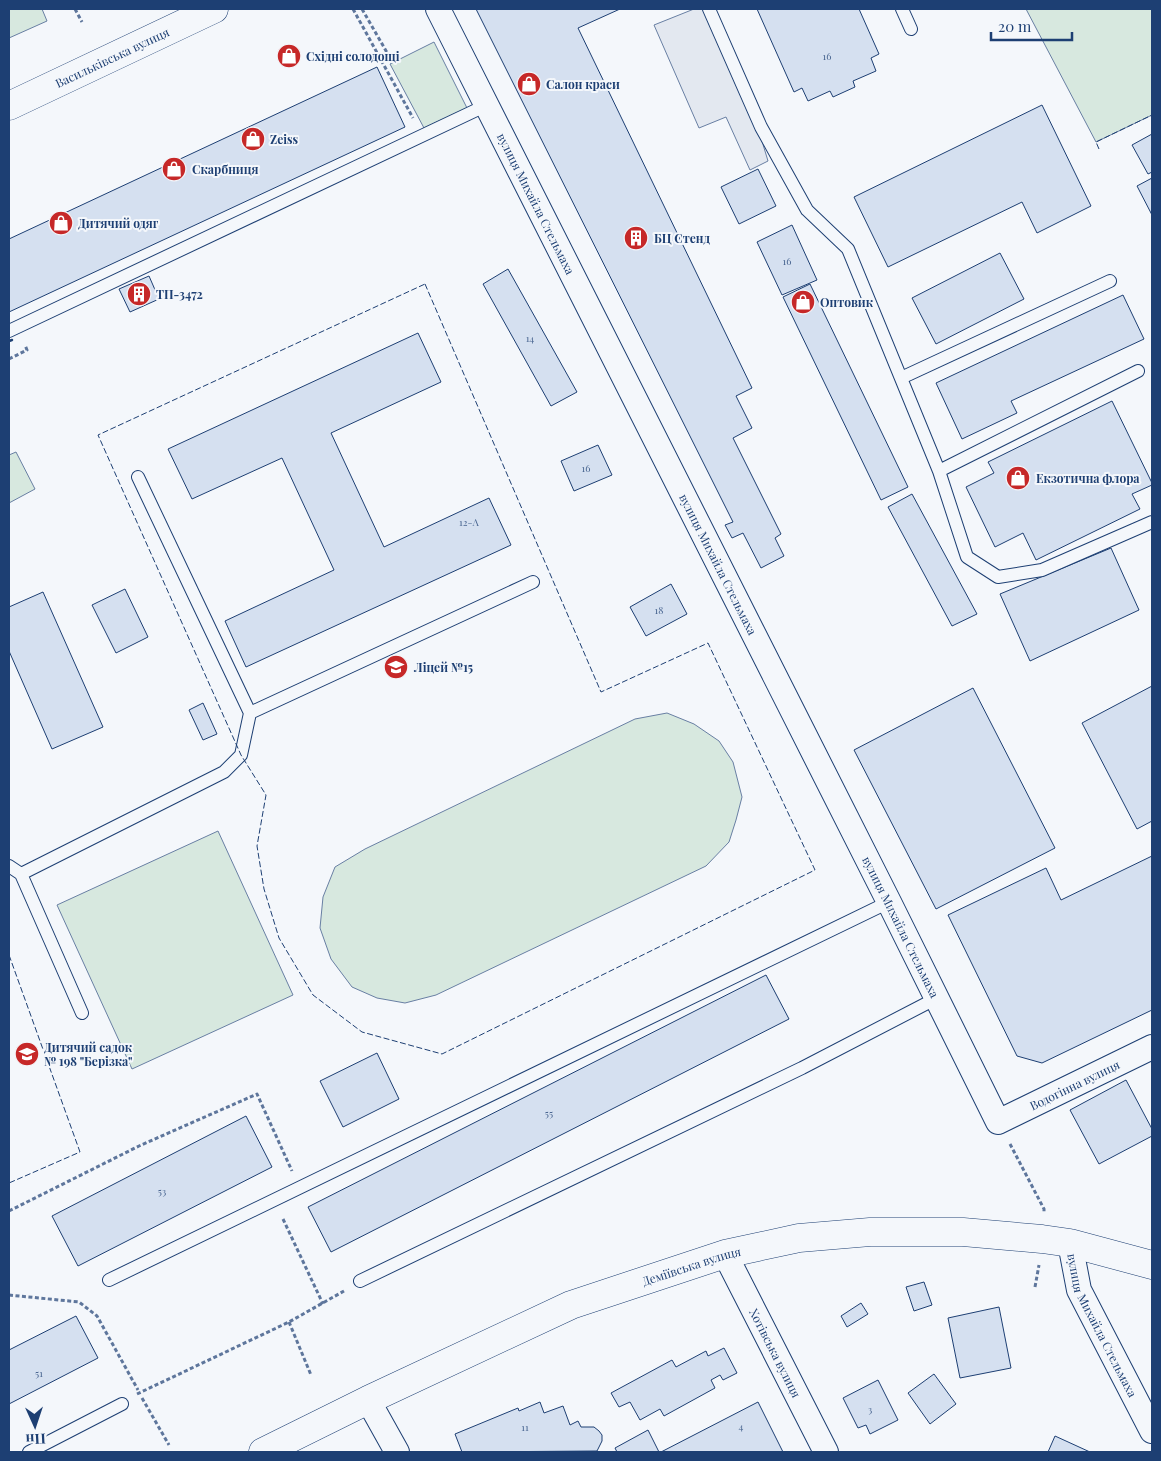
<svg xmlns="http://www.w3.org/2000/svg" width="1161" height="1461" font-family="'Playfair Display',serif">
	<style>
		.green { fill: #d7e8df; stroke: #687fa3 }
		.parking { fill: #e3e8f0; stroke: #687fa3 }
		.building { fill: #d5e0f0; stroke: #1d3f73 }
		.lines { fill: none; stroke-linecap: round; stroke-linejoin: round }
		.lane-casing { stroke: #1d3f73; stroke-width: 14 }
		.street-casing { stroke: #1d3f73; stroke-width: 26 }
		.secondary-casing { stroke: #1d3f73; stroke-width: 29 }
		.path { stroke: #5e769c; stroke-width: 3; stroke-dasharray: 4 2.5; stroke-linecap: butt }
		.lane { stroke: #f4f7fb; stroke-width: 12 }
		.street { stroke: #f4f7fb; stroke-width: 24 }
		.secondary { stroke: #f4f7fb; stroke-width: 28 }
		.fence { stroke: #1d3f73; stroke-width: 1; stroke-dasharray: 6 2.5; stroke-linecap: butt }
		.wall { stroke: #1d3f73; stroke-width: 2.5 }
		.labels { text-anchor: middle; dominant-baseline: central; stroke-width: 4; stroke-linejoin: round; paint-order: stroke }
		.number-label { font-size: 10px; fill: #4b6792 }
		.poi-label { font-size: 12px; font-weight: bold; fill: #1d3f73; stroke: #f4f7fb; text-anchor: start }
		.street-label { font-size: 12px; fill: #1d3f73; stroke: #f4f7fb }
	</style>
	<rect width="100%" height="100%" fill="#f4f7fb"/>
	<!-- green -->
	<path class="green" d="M9,9H42L47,21L9,38Z
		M1026,9H1152V115L1096,142Z
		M434,42L467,108L424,128L390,64Z
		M16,452L35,489L9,503V455Z
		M667,713L694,724L719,741L733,762L742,797L736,820L729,842L706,866L436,995L405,1003L377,998L352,987L331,959L320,928L323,897L335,867L365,849L635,719Z
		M218,831L293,995L132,1069L57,905Z"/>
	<!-- parking -->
	<path class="parking" d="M694,9H704L755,118L768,161L750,170L726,117L699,128L654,25Z"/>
	<!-- building -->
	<path class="building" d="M476,9H620L578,28L752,388L736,396L752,428L733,438L781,534L775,538L784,556L761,568L743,533L732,538L725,525L733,522Z
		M757,9H859L879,54L871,58L876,71L853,81L855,87L833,97L830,91L808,101L802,88L794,92Z
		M377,67L405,127L9,312V239Z
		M1042,105L1091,206L1037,233L1022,202L888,267L854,197Z
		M1152,134V172L1148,174L1132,145Z
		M758,169L776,206L739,224L721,187Z
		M1152,178V215L1137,186Z
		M792,225L817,280L782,295L757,242Z
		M1000,253L1024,299L936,344L912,298Z
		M508,269L577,392L551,406L483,284Z
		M149,276L159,299L130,312L119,289Z
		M810,284L908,487L881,500L783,297Z
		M1123,295L1144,339L1011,401L1017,413L962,439L936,383Z
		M418,333L441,382L331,433L384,547L489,498L511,545L246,667L225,621L334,570L282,458L192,499L168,449Z
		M1112,401L1152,483V485L1132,494L1140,509L1036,560L1023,533L995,547L966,487L994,473L988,462Z
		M598,445L612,475L574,491L561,461Z
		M912,494L977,614L952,626L888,507Z
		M1111,548L1139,610L1030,661L1000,594Z
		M671,584L687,614L646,636L630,607Z
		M125,589L148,637L116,653L92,605Z
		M43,592L103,727L52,749L9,651V607Z
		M1152,686V821L1137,829L1082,723Z
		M973,688L1055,848L936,909L854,750Z
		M203,703L217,734L203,740L189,710Z
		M1152,856V1010L1042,1063L1017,1056L948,915L1046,868L1061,900Z
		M766,975L789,1019L331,1252L308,1207Z
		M377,1053L399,1099L343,1127L320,1081Z
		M1126,1080L1152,1129V1136L1099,1164L1070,1110Z
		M246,1116L272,1167L78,1266L52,1216Z
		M924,1282L932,1305L914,1311L906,1287Z
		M861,1303L868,1314L847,1327L841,1316Z
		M999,1307L1011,1368L960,1378L948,1318Z
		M76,1316L98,1358L9,1404V1350Z
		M724,1348L737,1373L723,1380L720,1375L711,1380L715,1388L664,1416L660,1409L640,1420L630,1402L619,1407L611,1393L672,1360L676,1367L706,1351L708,1356Z
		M934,1374L956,1404L930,1424L908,1393Z
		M878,1380L898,1420L870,1434L866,1425L858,1428L843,1398Z
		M540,1402L544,1413L563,1406L570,1425L578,1421L581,1427H594L599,1431L602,1435V1441L597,1451L462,1452L455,1434L518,1408L519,1411Z
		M758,1402L783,1452H661Z
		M648,1430L659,1452H617L615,1448Z
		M1055,1436L1090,1452H1048Z"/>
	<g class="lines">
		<!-- lane casing -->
		<g class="lane-casing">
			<path id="lane" d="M709,9L761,127L807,210L848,249L939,471L1138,371
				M902,9L911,29
				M9,331L487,105
				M901,378L1110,281
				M939,471L967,557L998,577L1042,570L1152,522
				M250,713L533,582
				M9,866L21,874L224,772L241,755L250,713L138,477
				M21,874L82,1013
				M109,1280L889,902
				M360,1281L802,1068L937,998
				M29,1452L122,1404"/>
		</g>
		<!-- street casing -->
		<g class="street-casing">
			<g id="street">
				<path id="s1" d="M438,9L889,902L998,1122L1152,1047"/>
				<path id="s2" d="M1070,1243L1079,1290L1152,1431"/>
				<path id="s3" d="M725,1254L826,1452"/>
				<path d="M368,1400L397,1452"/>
			</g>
		</g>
		<!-- secondary casing -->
		<g class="secondary-casing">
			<g id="secondary">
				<path id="s4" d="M9,106L214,9"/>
				<path id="s5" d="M263,1452L368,1400L571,1305L725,1254L799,1238L870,1232H963L1042,1239L1070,1243L1152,1265"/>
			</g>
		</g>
		<!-- path -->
		<path class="path" d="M75,9L82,22
			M353,9L413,118
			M362,9L389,56
			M9,359L27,350L25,345
			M1010,1144L1044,1209V1212
			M9,1211L139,1146L257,1094L292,1171
			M283,1219L323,1304
			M1035,1287L1039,1265
			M9,1295L79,1302L97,1316L138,1390
			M289,1322L311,1375
			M137,1394L289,1322L344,1291
			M142,1398L169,1445"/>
		<!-- lane -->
		<use href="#lane" class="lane"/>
		<!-- street -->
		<use href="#street" class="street"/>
		<!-- secondary -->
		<use href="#secondary" class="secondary"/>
		<!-- fence -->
		<path class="fence" d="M1099,149L1096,142L1152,115
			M425,284L601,692L708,643L815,870L442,1054L362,1032L313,995L279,938L264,889L257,846L266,795L241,755L98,435Z
			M9,955L80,1152L9,1183"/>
		<!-- wall -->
		<path class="wall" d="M9,341L12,340"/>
	</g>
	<!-- icons -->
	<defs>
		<g id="shop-disc" transform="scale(1.25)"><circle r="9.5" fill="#c62828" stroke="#f4f7fb"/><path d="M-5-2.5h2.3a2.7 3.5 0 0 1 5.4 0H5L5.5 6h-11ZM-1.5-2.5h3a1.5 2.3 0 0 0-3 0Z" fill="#fff"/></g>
		<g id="building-disc" transform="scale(1.25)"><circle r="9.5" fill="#c62828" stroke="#f4f7fb"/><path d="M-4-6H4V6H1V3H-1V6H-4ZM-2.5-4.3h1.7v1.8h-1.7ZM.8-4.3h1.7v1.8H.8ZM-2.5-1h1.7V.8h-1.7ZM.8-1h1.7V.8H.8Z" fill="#fff"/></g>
		<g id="school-disc" transform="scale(1.25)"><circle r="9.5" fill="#c62828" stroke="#f4f7fb"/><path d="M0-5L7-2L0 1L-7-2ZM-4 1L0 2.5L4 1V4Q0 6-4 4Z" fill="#fff"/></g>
	</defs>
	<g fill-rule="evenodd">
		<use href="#shop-disc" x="289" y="56"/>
		<use href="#shop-disc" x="529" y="84"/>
		<use href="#shop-disc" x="253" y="139"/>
		<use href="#shop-disc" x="174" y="169"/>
		<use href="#shop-disc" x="61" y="223"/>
		<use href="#building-disc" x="636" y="238"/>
		<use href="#building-disc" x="139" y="294"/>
		<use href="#shop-disc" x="803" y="302"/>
		<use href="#shop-disc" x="1018" y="478"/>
		<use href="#school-disc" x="396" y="667"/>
		<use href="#school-disc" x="27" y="1054"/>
	</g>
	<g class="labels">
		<!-- number labels -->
		<g class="number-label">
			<text x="827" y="56">16</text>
			<text x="787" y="261">16</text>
			<text x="530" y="338">14</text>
			<text x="586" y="468">16</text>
			<text x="469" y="522">12-А</text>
			<text x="659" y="610">18</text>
			<text x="549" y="1113">55</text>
			<text x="162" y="1191">53</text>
			<text x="39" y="1373">51</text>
			<text x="870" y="1409">3</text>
			<text x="741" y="1426">4</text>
			<text x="525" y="1427">11</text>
		</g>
		<!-- poi labels -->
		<g class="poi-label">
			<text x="306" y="56">Східні солодощі</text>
			<text x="546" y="84">Салон краси</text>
			<text x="270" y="139">Zeiss</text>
			<text x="192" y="169">Скарбниця</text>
			<text x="78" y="223">Дитячий одяг</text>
			<text x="654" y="238">БЦ Стенд</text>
			<text x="156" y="294">ТП-3472</text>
			<text x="820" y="302">Оптовик</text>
			<text x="1036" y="478">Екзотична флора</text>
			<text x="414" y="667">Ліцей №15</text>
			<text x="44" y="1047">Дитячий садок<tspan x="44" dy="14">№ 198 "Берізка"</tspan></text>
		</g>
		<!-- street labels -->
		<g class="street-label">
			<text stroke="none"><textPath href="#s4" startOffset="114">Васильківська вулиця</textPath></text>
			<text stroke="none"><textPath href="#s1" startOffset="218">вулиця Михайла Стельмаха</textPath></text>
			<text stroke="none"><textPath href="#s1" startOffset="622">вулиця Михайла Стельмаха</textPath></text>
			<text stroke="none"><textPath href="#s1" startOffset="1028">вулиця Михайла Стельмаха</textPath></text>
			<text stroke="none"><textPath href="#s1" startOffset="1331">Водогінна вулиця</textPath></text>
			<text stroke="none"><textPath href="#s5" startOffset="468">Деміївська вулиця</textPath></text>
			<text stroke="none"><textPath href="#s2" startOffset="89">вулиця Михайла Стельмаха</textPath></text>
			<text stroke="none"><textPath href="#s3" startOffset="111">Хотівська вулиця</textPath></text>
		</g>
	</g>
	<!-- border -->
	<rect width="1161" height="1461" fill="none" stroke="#1d3f73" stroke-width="20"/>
	<!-- north arrow -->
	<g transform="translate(35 1426) rotate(177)" stroke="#f4f7fb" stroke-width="4" paint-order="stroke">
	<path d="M0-4L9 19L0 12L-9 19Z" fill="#1d3f73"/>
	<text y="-8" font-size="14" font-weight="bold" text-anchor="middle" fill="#1d3f73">Пн</text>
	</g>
	<!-- scale -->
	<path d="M991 32v8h81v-8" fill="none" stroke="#1d3f73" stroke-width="2.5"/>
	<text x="998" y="32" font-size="15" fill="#1d3f73" stroke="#f4f7fb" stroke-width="4" paint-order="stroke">20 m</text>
</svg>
